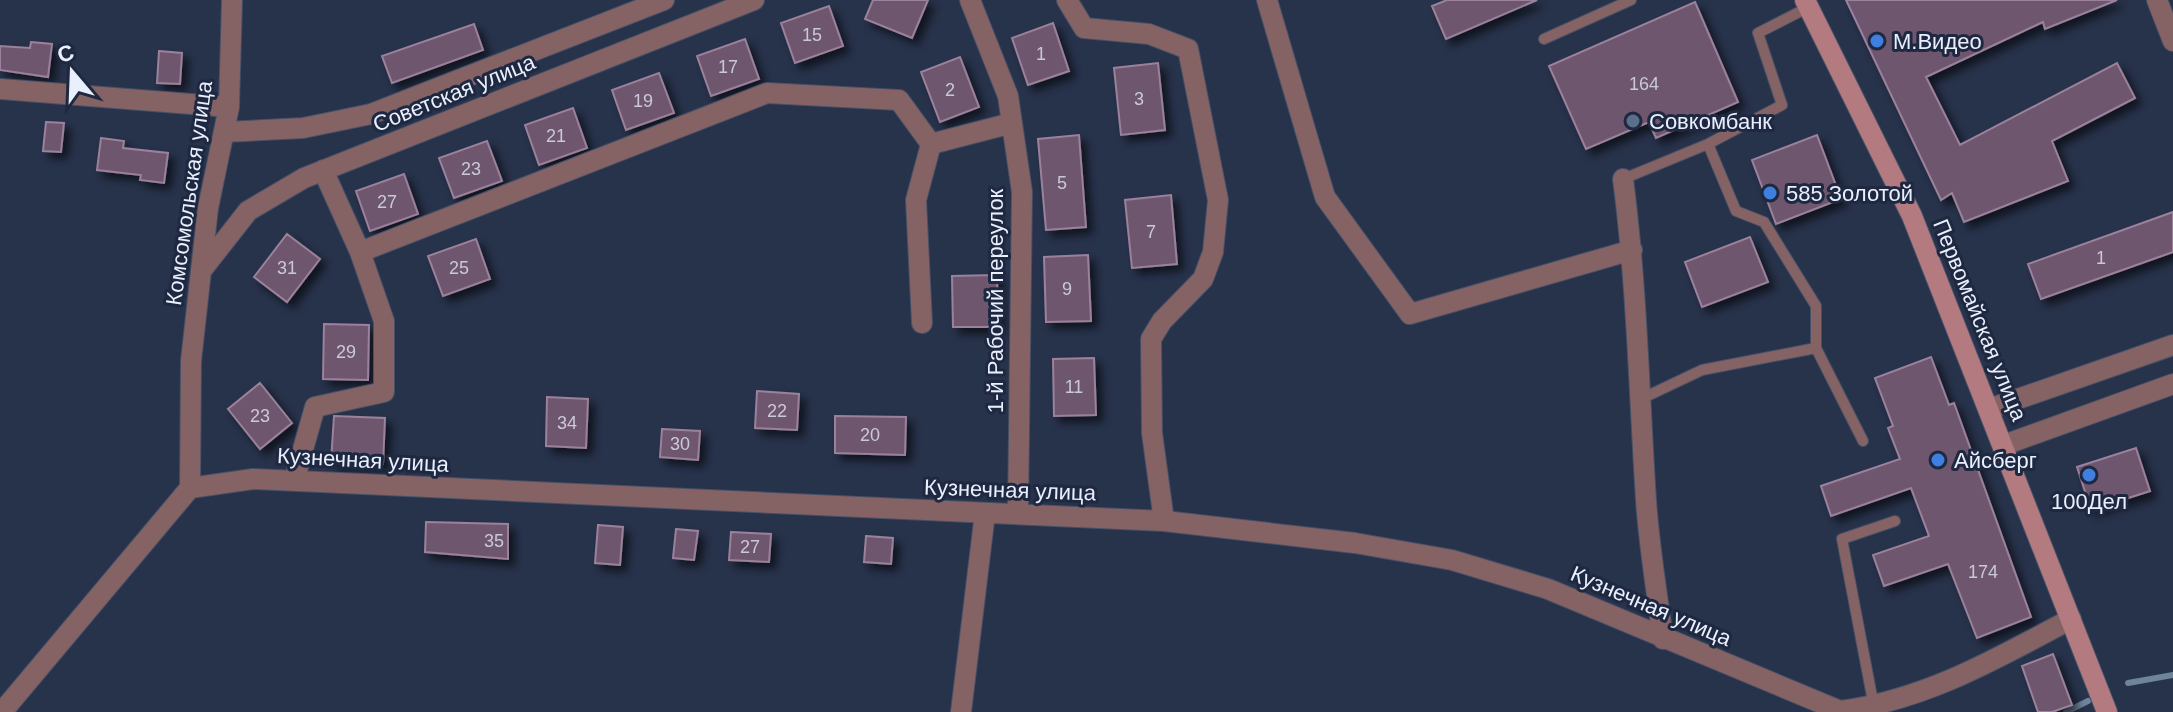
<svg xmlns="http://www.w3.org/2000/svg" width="2173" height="712" font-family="Arial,sans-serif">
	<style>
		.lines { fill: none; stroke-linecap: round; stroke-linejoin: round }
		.stream { stroke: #6d849b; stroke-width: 6 }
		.building { fill: #6d566e; stroke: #9b819b; stroke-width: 2; filter: url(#shadow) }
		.service-casing { stroke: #465067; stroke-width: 12 }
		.minor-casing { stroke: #465067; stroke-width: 22 }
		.tertiary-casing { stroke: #465067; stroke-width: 22 }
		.secondary-casing { stroke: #465067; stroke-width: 22 }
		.service { stroke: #856264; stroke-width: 10 }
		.minor { stroke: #856264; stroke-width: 20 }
		.tertiary { stroke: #856264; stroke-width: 20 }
		.secondary { stroke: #b37b80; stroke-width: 20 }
		.shop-dot { fill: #3f7fe0; stroke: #1e2840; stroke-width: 3 }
		.service-dot { fill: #5c6f8a; stroke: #1e2840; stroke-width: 3 }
		.labels { text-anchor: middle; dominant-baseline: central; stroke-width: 6; stroke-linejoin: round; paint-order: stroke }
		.number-label { font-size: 18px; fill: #cac9d9 }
		.poi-label { font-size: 22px; fill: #e9effd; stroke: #1e2840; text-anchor: start }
		.street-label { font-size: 22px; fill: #e9effd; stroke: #1e2840 }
	</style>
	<defs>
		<filter id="shadow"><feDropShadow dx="6" dy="6" stdDeviation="4" flood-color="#0009"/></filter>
	</defs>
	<rect width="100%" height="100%" fill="#27324b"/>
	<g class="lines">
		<!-- stream -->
		<path class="stream" d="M2128,683L2173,675
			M2066,712L2088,701"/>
	</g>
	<!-- building -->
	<path class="building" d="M873,0H928L912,38L865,19Z
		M1447,0H1537L1446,39L1432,6Z
		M1846,0H2117L2045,29L2043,22L1926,77L1960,145L2117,63L2135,98L2052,141L2068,181L1964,222L1952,193L1941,200Z
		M1695,2L1738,102L1656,138L1649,122L1586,149L1549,66Z
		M829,6L843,46L795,63L781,23Z
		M1053,23L1069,71L1028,85L1012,38Z
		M474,24L483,50L392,83L382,56Z
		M745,39L759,79L711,96L697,56Z
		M31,42L52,44L48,77L0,70V46L30,48Z
		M159,51L182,53L180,84L157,83Z
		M960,57L979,107L940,122L921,72Z
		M1158,63L1165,130L1121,135L1114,68Z
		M659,73L674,113L626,130L612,90Z
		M573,108L587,148L539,165L525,125Z
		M46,122L64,123L61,152L43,151Z
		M1079,135L1086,227L1046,230L1038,139Z
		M1817,135L1841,199L1776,224L1752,160Z
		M101,138L124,141L123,148L168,153L164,183L140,180L141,175L97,170Z
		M487,141L502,181L454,198L439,158Z
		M404,174L418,214L370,231L356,191Z
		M1171,195L1177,264L1132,268L1125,200Z
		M2173,212V252L2041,299L2028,264Z
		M287,234L320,259L287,302L254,277Z
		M1750,237L1768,282L1702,307L1685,262Z
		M476,239L490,279L443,296L428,256Z
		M1088,255L1091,321L1046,322L1044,257Z
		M997,275L998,327H953L952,276Z
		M324,324L369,325L368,380L323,379Z
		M1931,357L1949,405L1954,403L2031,617L1977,638L1948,564L1884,586L1873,555L1929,536L1911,488L1831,516L1821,486L1900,459L1888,428L1893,426L1875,378Z
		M1094,358L1096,415L1054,416L1053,359Z
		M260,383L292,423L260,449L228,409Z
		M757,391L799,394L797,430L755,428Z
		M547,397L588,399L586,448L546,446Z
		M334,416L385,418L383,464L331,462Z
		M835,416L906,417L905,455L835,453Z
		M662,429L700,431L698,460L660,457Z
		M2136,448L2150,491L2091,510L2077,467Z
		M426,522L508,524V559L425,552Z
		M598,525L623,527L620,565L595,563Z
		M676,529L698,531L694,560L673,558Z
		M731,532L771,534L769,562L729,560Z
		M866,536L893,538L891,564L864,562Z
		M2053,654L2072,705L2052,712H2038L2022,666Z"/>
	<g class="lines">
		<!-- service casing -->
		<g class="service-casing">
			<path id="service" d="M1544,39L1631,0
				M1708,144L1736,211L1764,222L1816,306V348L1863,441
				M1623,179L1708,144L1782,105L1758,33L1809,7
				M1643,398L1702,370L1816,348
				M1874,707L1842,539L1895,521"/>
		</g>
		<!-- minor casing -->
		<g class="minor-casing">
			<path id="minor" d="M970,0L1008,96L1022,192L1018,513
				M1067,0L1084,28L1149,34L1188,49L1218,200L1213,252L1203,279L1162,321L1151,339L1152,433L1164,521
				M1267,0L1325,197L1410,314L1632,250
				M2157,0L2173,41
				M0,89L229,107
				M225,132L303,128L371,114L664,0
				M1623,179C1637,286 1639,393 1646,500C1649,546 1657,593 1663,639
				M360,252L767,93L899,100L931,144L1012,123
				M201,271L248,211L304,178L754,0
				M922,323L916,200L931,144
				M294,481L315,407L384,392V321L360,252L323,170
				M190,488L191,361L208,208L229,107L232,0
				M2,712L190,488L253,479L1164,521L1355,543L1452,560L1548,589L1840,711C1925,700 1996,659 2071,619
				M961,712L985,513"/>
		</g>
		<!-- tertiary casing -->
		<g class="tertiary-casing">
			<path id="tertiary" d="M1989,409L2173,345
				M2004,445L2173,384"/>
		</g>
		<!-- secondary casing -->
		<g class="secondary-casing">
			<path id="secondary" d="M1805,0L1912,216L2107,712"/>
		</g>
		<!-- service -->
		<use href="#service" class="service"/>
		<!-- minor -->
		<use href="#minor" class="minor"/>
		<!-- tertiary -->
		<use href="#tertiary" class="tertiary"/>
		<!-- secondary -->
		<use href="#secondary" class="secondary"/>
	</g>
	<!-- markers -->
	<g class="shop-dot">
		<circle cx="1877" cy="41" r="8"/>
		<circle cx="1770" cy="193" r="8"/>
		<circle cx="1938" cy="460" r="8"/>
		<circle cx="2089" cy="475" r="8"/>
	</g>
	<circle class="service-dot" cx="1633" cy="121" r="8"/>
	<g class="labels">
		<!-- number labels -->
		<g class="number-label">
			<text x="812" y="35">15</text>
			<text x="1041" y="54">1</text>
			<text x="728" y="67">17</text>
			<text x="1644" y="84">164</text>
			<text x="950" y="90">2</text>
			<text x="1139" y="99">3</text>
			<text x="643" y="101">19</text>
			<text x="556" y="136">21</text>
			<text x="471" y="169">23</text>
			<text x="1062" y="183">5</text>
			<text x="387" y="202">27</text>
			<text x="1151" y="232">7</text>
			<text x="2101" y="258">1</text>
			<text x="287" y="268">31</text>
			<text x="459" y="268">25</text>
			<text x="1067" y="289">9</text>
			<text x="346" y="352">29</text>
			<text x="1074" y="387">11</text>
			<text x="777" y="411">22</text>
			<text x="260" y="416">23</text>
			<text x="567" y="423">34</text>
			<text x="870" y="435">20</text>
			<text x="680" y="444">30</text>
			<text x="494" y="541">35</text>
			<text x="750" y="547">27</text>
			<text x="1983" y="572">174</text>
		</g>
		<!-- poi labels -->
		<g class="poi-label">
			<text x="1893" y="41">М.Видео</text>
			<text x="1649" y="121">Совкомбанк</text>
			<text x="1786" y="193">585 Золотой</text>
			<text x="1954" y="460">Айсберг</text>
			<text x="2089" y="501" text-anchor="middle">100Дел</text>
		</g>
		<!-- street labels -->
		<g class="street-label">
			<text transform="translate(454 93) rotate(-22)">Советская улица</text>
			<text transform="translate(189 193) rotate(-82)">Комсомольская улица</text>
			<text transform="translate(995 301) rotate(-90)">1-й Рабочий переулок</text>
			<text transform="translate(1980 320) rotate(68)">Первомайская улица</text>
			<text transform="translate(363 460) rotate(3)">Кузнечная улица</text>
			<text transform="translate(1010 490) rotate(2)">Кузнечная улица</text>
			<text transform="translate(1651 606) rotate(23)">Кузнечная улица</text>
		</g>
	</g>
	<!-- north arrow -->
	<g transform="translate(72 72) rotate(341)" stroke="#1e2840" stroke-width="6" paint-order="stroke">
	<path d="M0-6L14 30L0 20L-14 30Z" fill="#e9effd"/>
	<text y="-12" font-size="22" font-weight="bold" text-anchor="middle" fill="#e9effd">С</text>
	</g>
</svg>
